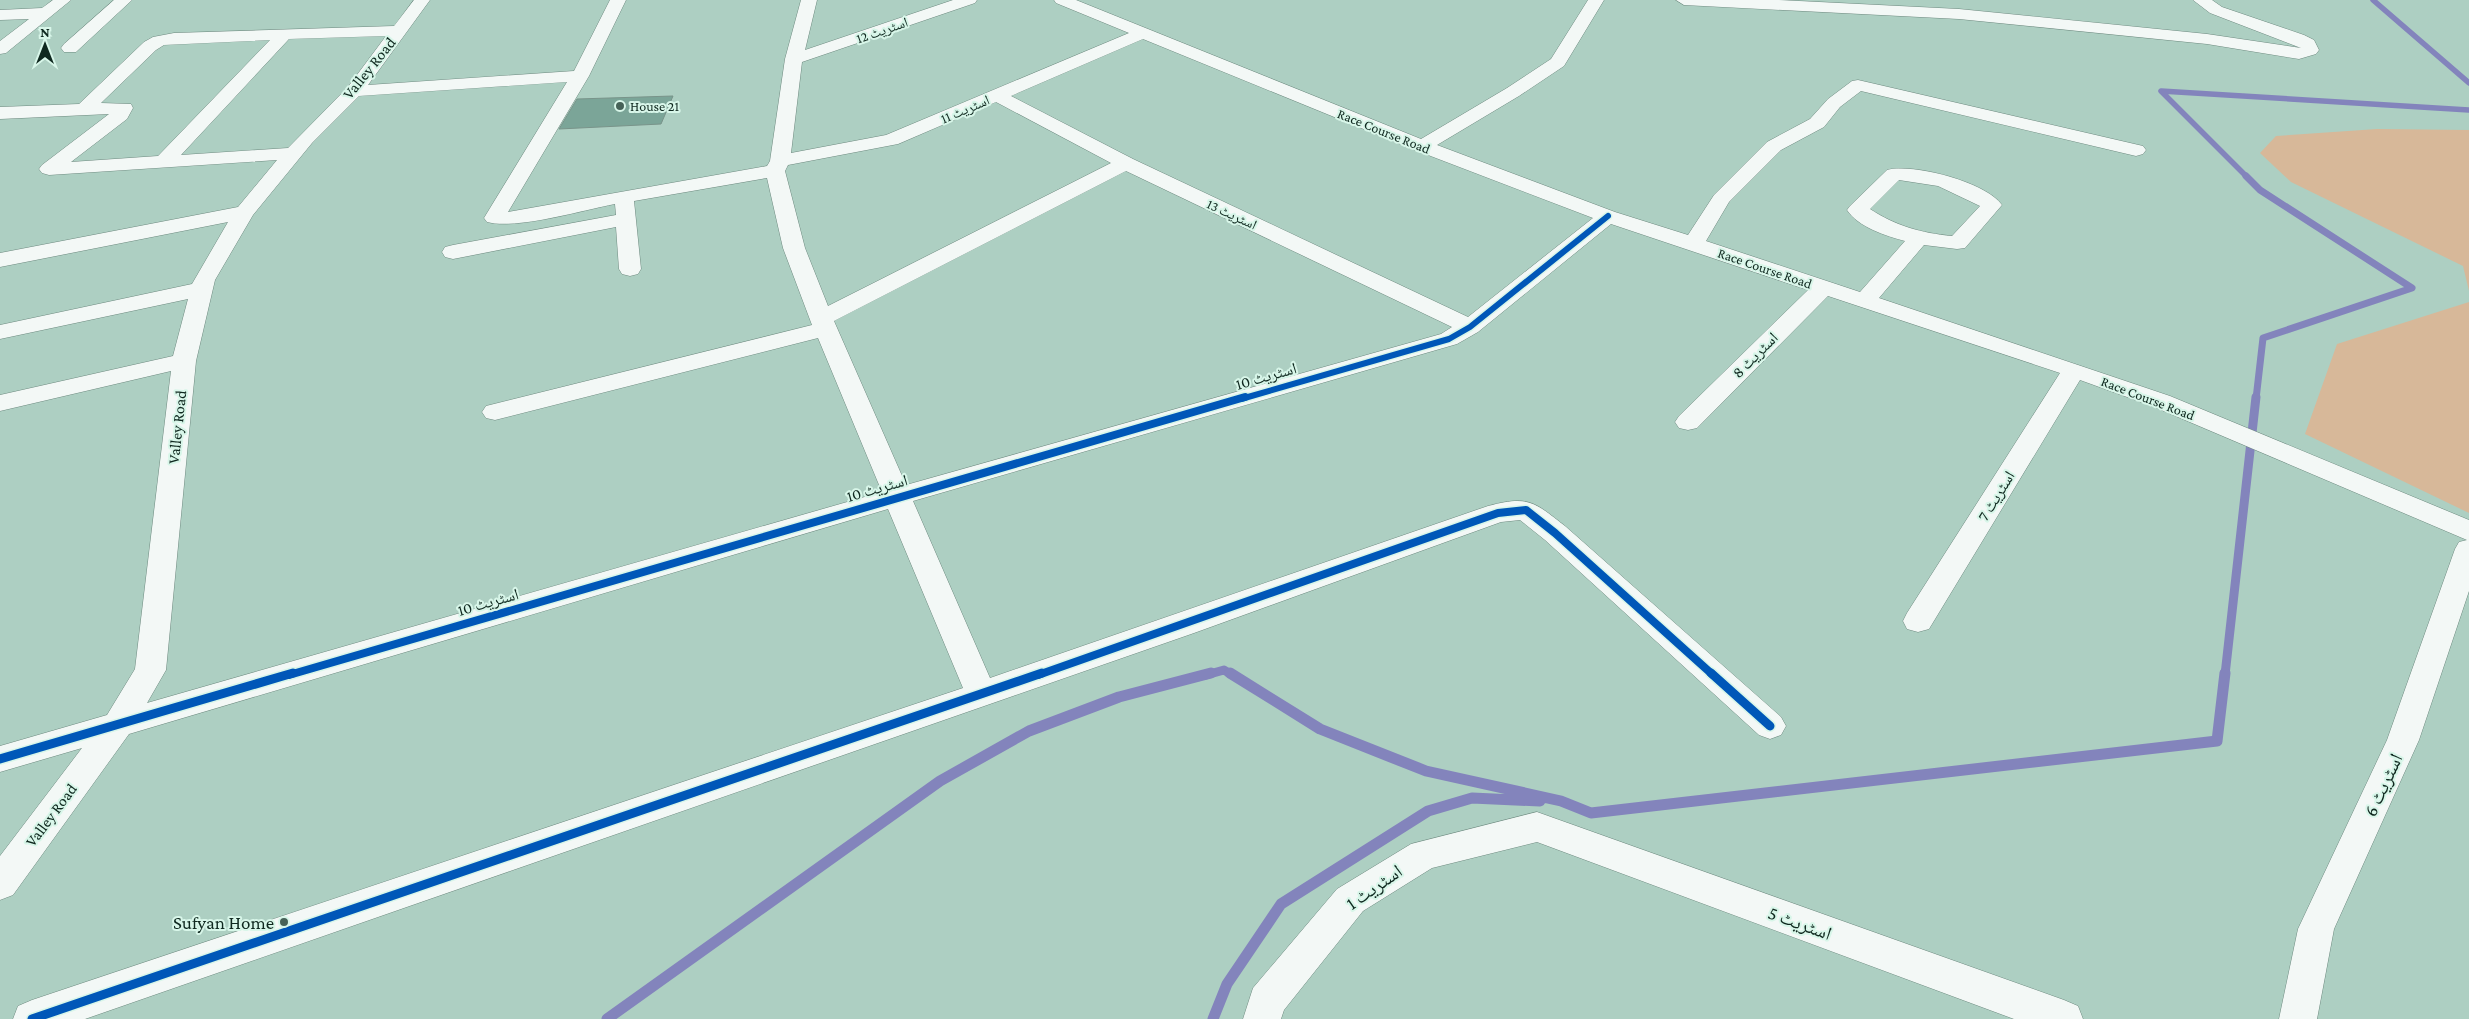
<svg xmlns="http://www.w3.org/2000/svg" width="2469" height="1019" font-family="'Crimson Pro','Noto Naskh Arabic',serif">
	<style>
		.green { fill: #d7b899 }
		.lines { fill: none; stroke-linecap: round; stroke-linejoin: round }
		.stream-far3 { stroke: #8384bc; stroke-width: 5.5 }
		.stream-far2 { stroke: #8384bc; stroke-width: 7 }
		.stream-far1 { stroke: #8384bc; stroke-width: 9 }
		.stream { stroke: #8384bc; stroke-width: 11 }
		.building { fill: #7ba598; stroke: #79948a }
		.minor-casing { stroke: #6d897f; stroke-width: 1 }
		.minor { fill: #f3f8f6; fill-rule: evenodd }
		.cycleway-far2-casing { stroke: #d8f6e9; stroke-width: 9 }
		.cycleway-far1-casing { stroke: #d8f6e9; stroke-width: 11 }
		.cycleway-casing { stroke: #d8f6e9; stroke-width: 12 }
		.cycleway-far2 { stroke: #0057b8; stroke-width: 6 }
		.cycleway-far1 { stroke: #0057b8; stroke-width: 8 }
		.cycleway { stroke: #0057b8; stroke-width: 9 }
		.poi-dot { fill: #466258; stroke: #d8f6e9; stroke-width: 2 }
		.labels { text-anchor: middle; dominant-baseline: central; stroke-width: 4; stroke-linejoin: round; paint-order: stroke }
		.far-street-label { font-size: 14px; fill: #0f281f; stroke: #d8f6e9 }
		.far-poi-label { font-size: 14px; fill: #0f281f; stroke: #d8f6e9; text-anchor: start }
		.street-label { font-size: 16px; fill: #0f281f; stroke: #d8f6e9 }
		.near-street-label { font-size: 19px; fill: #0f281f; stroke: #d8f6e9 }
		.near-poi-label { font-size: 19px; fill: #0f281f; stroke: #d8f6e9; text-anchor: end }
	</style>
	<rect width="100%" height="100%" fill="#adcfc2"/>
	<!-- green -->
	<path class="green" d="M2377,129L2469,130V291L2463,266L2291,182L2260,153L2276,136Z
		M2469,302V513L2305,434L2337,344Z"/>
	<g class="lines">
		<!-- stream-far3 -->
		<path class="stream-far3" d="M2373,0L2469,83
			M2248,178L2161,91L2469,110"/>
		<!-- stream-far2 -->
		<path class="stream-far2" d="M2246,176L2260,190L2412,288L2263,338L2256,399"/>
		<!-- stream-far1 -->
		<path class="stream-far1" d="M1206,675L1224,670L1232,675
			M2225,675L2256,397"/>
		<!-- stream -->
		<path class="stream" d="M1230,673L1320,729L1426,771L1561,801L1591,813L2217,741L2225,673
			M607,1019L940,781L1029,731L1119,697L1211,673
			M1213,1019L1227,984L1281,904L1428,811L1472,798L1540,801"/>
	</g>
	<!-- building -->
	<path class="building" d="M673,96L661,124L559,129L577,99Z"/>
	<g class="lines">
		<!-- minor casing -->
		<g class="minor-casing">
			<path id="minor" d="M53,0H71L6,53L0,54V41L29,19L0,20V10L42,8Z
				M114,0H132L76,52H64L61,48L64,44Z
				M414,0H430L368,85L574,71L610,0H626L589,76L508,212L767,166L770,161L785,59L801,0H817L805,50L953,0H977L975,3L802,62L791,153L886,135L1129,33L1056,3L1054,0H1076L1421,139L1507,88L1551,59L1588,0H1604L1564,66L1519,96L1437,145L1615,212L1688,235L1714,195L1767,142L1810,119L1828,99L1852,81L1858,80L2143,146L2146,150L2143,154L2136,156L1861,91L1840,107L1824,127L1781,150L1729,202L1706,241L1860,292L1905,241C1886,236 1858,227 1847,210L1850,206L1887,170C1913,163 1986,182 2002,205L1965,248L1957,249L1924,245L1879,298L2170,396L2469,520V591L2419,740L2334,929L2317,1019H2279L2298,929L2387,740L2455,549L2459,542L2467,540L2152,406L2080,380L1929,629L1918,632L1907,629L1903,621L1907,613L2060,373L1828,296L1697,428L1688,430L1679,428L1675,422L1679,416L1808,290L1611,224L1478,332L1457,344L913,501L990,678L1488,506C1529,495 1534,502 1565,526L1781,717L1786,726L1781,735L1770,739L1759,735L1545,540L1520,520L1501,522L1194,633L85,1019H13L18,1006L32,1000L963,688L888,509L129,734L13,895L0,900V856L82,748L0,772V746L107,715L135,669L171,371L0,411V395L173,356L188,299L0,339V325L192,284L228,222L0,267V253L238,207L277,160L49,175L42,173L39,169L42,165L109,114L0,119V107L79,104L144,42L153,37L174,33L394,26ZM386,36L348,87L288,148L181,155L289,39ZM1143,39L1415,150L1593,218L1468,317L1133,159L1011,96ZM270,40L158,156L71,162L127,119L133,108L131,104L101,103L156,50L164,45ZM567,82L484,218L487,222C516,230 583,210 615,204L616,215L453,245L445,247L442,252L445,257L453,259L616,227L619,269L622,274L630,276L638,274L641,269L634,201L767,178L783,248L812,325L486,406L482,412L486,418L495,420L818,338L882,492L147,703L166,670L196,361L215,280L253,215L312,143L359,96ZM996,102L1111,163L828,306L805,248L785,171L788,165L898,144ZM1126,171L1452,327L1441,334L906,485L834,321ZM1899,180L1938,186L1980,206L1952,236C1921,233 1896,226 1870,209Z
				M1676,0H1779L1959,9L2207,34L2301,48L2210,13L2193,0H2212L2222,7L2304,35L2314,40L2319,50L2316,54L2299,59L2207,44L1959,19L1684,5Z
				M1537,812L2064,1000L2078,1006L2083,1019H2014L1537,842L1432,868L1363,911L1284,1010L1281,1019H1243L1253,988L1337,889L1411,844Z"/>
		</g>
		<!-- minor -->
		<use href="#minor" class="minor"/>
		<!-- cycleway-far2 casing -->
		<g class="cycleway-far2-casing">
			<path id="cycleway-far2" d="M1241,399L1449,339L1470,327L1608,216"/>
		</g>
		<!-- cycleway-far1 casing -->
		<g class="cycleway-far1-casing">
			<path id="cycleway-far1" d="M289,675L1245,397
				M1038,675L1498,513L1526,510L1555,533L1713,675"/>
		</g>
		<!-- cycleway casing -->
		<g class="cycleway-casing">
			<path id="cycleway" d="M1711,673L1770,726
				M0,759L293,673
				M32,1019L1042,673"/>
		</g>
		<!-- cycleway-far2 -->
		<use href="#cycleway-far2" class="cycleway-far2"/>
		<!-- cycleway-far1 -->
		<use href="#cycleway-far1" class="cycleway-far1"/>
		<!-- cycleway -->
		<use href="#cycleway" class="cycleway"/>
	</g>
	<!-- markers -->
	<g class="poi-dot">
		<circle cx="620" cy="106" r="5"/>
		<circle cx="284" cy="922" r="5"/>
	</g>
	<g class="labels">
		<!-- far-street labels -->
		<g class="far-street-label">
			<text transform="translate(882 30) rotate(-19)">اسٹریٹ 12</text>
			<text transform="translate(965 109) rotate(-23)">اسٹریٹ 11</text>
			<text transform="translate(1384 131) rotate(22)">Race Course Road</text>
			<text transform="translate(1232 214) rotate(25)">اسٹریٹ 13</text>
			<text transform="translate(1765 268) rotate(19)">Race Course Road</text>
			<text transform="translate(2148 398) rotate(21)">Race Course Road</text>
		</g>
		<!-- far-poi labels -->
		<g class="far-poi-label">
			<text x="630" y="106">House 21</text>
		</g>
		<!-- street labels -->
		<g class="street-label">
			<text transform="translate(369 68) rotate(-51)">Valley Road</text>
			<text transform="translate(1755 355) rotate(-45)">اسٹریٹ 8</text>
			<text transform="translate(1266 376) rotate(-16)">اسٹریٹ 10</text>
			<text transform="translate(177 427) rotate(-84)">Valley Road</text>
			<text transform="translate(877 488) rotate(-16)">اسٹریٹ 10</text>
			<text transform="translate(1996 496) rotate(-58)">اسٹریٹ 7</text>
			<text transform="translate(488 602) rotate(-16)">اسٹریٹ 10</text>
			<text transform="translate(51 815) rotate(-53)">Valley Road</text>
		</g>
		<!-- near-street labels -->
		<g class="near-street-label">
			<text transform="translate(2383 785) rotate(-65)">اسٹریٹ 6</text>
			<text transform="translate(1374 887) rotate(-35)">اسٹریٹ 1</text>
			<text transform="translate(1800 923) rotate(20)">اسٹریٹ 5</text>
		</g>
		<!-- near-poi labels -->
		<g class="near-poi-label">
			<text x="274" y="922">Sufyan Home</text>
		</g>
	</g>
	<!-- north arrow -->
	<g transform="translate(45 45)" stroke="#d8f6e9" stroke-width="4" paint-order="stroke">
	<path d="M0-4L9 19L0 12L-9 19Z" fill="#0f281f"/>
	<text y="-8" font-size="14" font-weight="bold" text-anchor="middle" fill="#0f281f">N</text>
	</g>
</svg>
